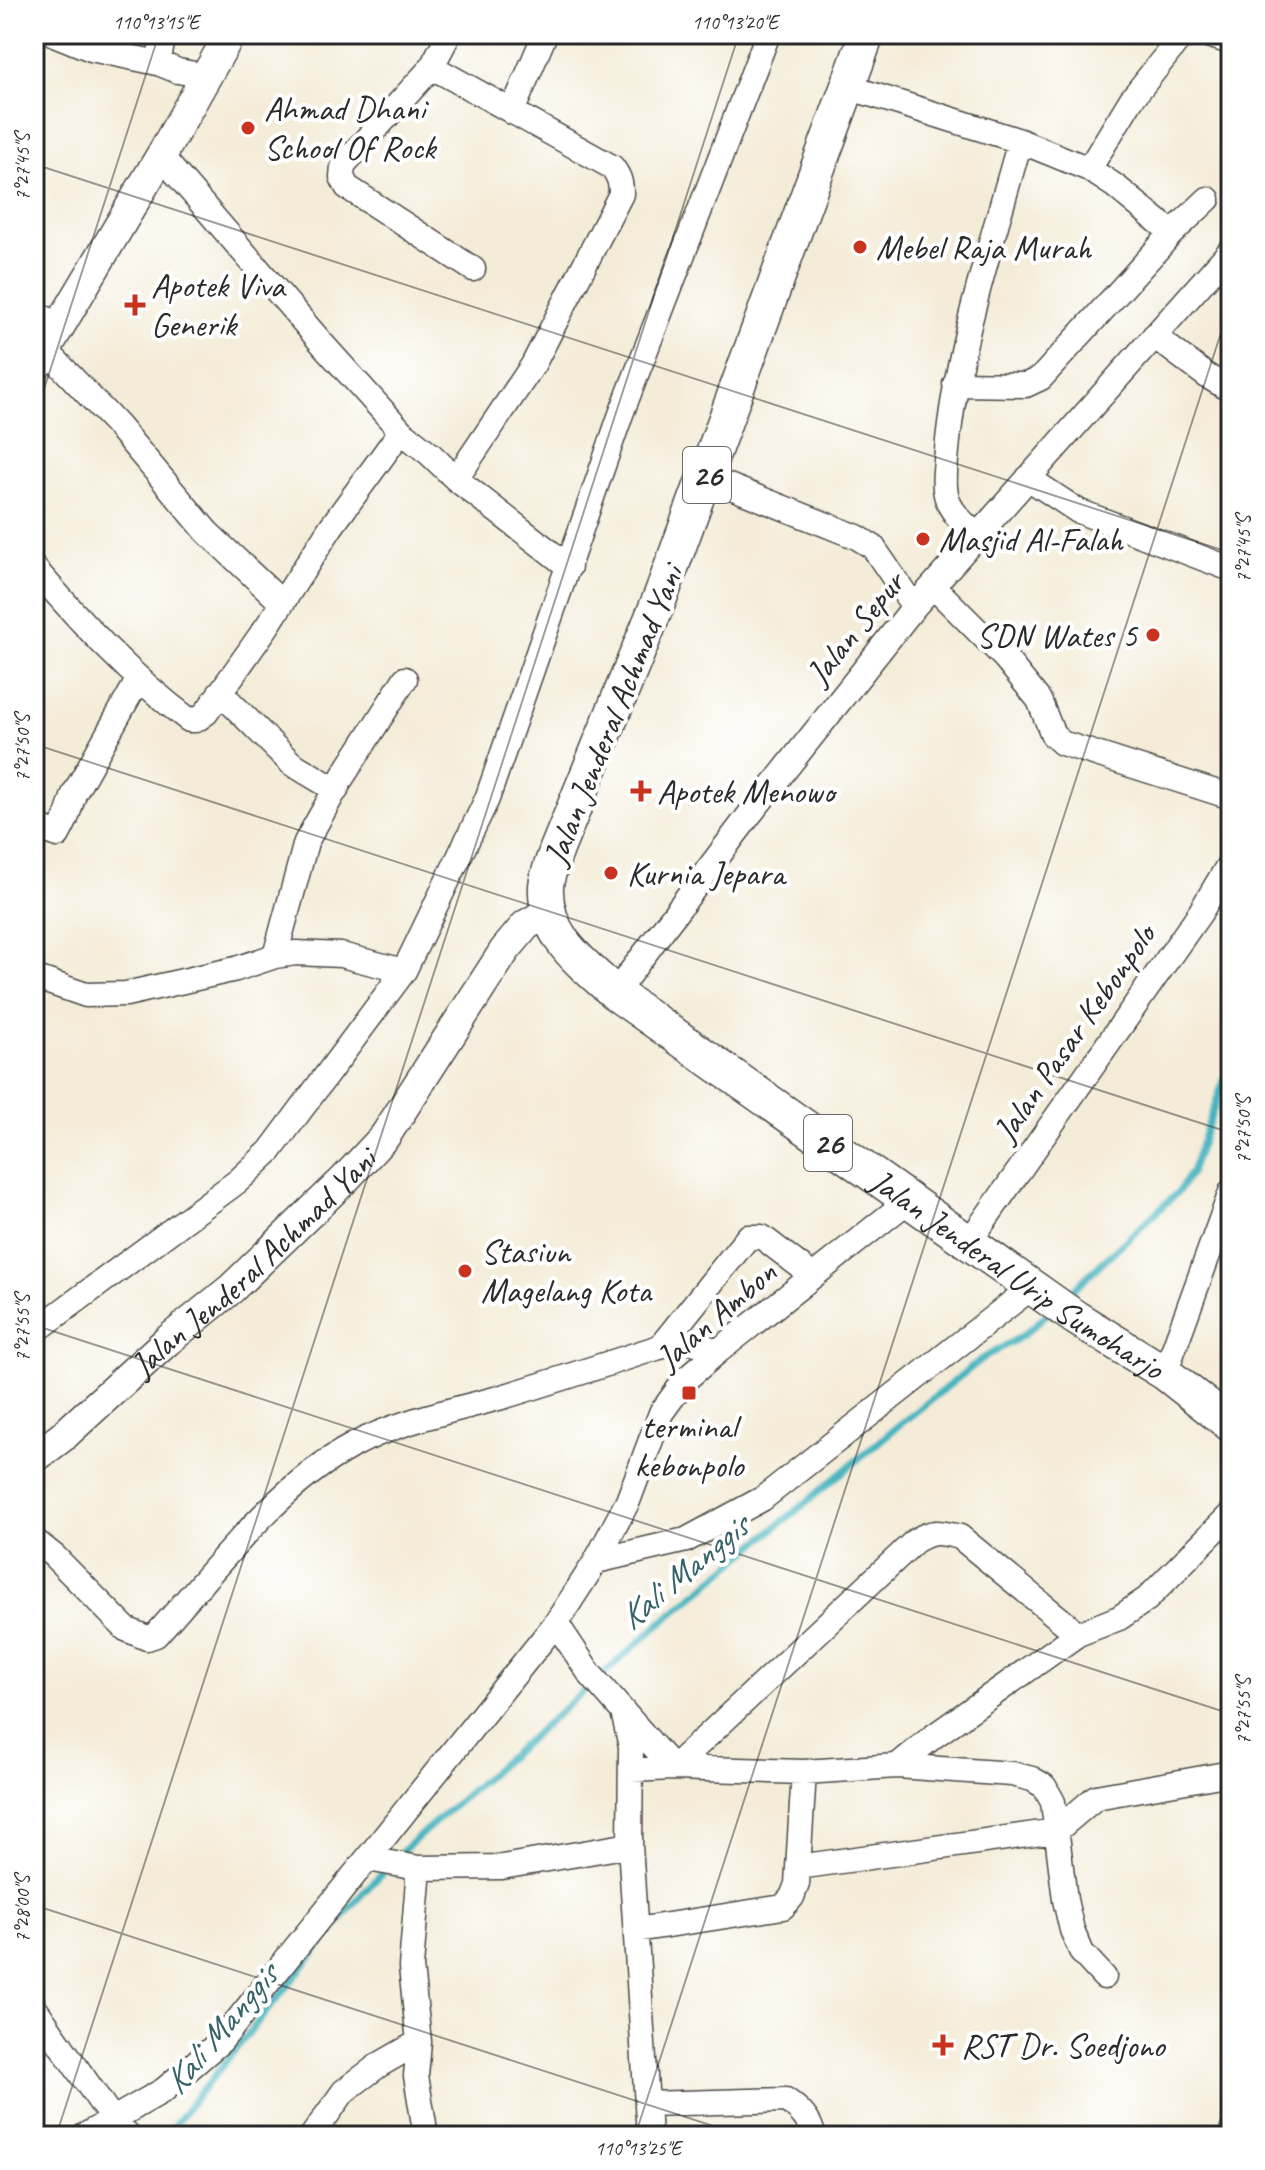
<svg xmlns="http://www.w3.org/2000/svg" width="1265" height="2170" font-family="Caveat,sans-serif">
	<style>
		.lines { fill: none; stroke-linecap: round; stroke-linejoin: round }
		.stream { stroke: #45b4bf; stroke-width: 7 }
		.minor-casing { stroke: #494845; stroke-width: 27 }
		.major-casing { stroke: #494845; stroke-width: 33 }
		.highway-casing { stroke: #494845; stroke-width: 37 }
		.minor { stroke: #fff; stroke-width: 24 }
		.major { stroke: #fff; stroke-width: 30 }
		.highway { stroke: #fff; stroke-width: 34 }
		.ticks { fill: none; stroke: #2b2b2b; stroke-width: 2; stroke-opacity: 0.45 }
		.poi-dot { fill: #c8321e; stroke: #fff; stroke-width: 3 }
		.labels { text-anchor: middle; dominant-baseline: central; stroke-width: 8; stroke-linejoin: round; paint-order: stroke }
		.shield { fill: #fff; stroke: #6b6b6b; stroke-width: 2 }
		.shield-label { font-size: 32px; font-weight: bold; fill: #2b2b2b }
		.poi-label { font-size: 34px; fill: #2b2b2b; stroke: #fff; text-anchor: start }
		.street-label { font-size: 34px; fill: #2b2b2b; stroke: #fff }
		.water-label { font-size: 36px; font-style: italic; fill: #356266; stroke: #fff }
		.neatline { fill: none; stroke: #2b2b2b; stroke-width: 3 }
		.ticks-label { font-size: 20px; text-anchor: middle; fill: #2b2b2b }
	</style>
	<rect width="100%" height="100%" fill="#fff"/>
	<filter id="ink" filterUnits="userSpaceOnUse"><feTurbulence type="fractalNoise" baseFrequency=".0125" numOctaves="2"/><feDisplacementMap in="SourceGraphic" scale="16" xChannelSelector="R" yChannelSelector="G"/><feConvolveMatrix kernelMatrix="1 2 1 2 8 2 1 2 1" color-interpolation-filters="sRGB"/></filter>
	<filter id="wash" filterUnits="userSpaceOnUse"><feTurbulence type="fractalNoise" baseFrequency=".006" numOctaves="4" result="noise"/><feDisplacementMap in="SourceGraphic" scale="32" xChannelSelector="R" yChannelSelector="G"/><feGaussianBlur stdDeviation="1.8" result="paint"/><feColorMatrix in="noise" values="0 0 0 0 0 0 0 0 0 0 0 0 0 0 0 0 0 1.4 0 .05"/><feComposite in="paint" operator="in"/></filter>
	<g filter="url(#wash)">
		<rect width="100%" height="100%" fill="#f4ecd8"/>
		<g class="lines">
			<!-- stream -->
			<path class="stream" d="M1064,1298L1178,1192L1191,1172L1231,1061
				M396,1858L409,1845L661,1623L899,1425L982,1359L1025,1334L1049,1312
				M165,2136L361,1895L388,1867"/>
		</g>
	</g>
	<g filter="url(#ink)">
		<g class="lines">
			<!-- minor casing -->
			<g class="minor-casing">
				<path id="minor" d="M54,34L91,49L158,63L178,71L206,76
					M1204,34L1231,42
					M158,63L164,34
					M431,68L449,34
					M848,87L1020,141L1089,169L1115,186L1172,233L1041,378L1026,385L955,384
					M512,112L545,34
					M161,156L326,348L401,431L430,454L456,479L569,567
					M1089,169L1131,100L1183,34
					M1172,233L1208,199
					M34,314L62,325
					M1154,336L1207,376L1231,390
					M45,349L117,425L207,532L281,602
					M706,477L857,537L873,547L914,607
					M1028,478L1078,511L1231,569
					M456,479L533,365L621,194C621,182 619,176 612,167L443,73L431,68L343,165L342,177L347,187L473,269
					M977,536C966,525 951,513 947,498C942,483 946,465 947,450C957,345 992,243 1020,141
					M34,568C82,623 130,676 189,720H196L206,713L268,625L331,527L401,431
					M933,586L1005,658L1039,700L1053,735L1062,743L1231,797
					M220,692L291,763L336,790
					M34,826L58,835L66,819L74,794L138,680
					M275,956L306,842L343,776L405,679
					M34,977L86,995L126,994L236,969L275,956L296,953L341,955L404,971
					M615,993L750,814L914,607L1231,250
					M969,1242L1200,913L1231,861
					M34,1332L238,1181L270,1151L404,971L487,799L621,414L768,34
					M660,1347L748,1237H762L813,1276
					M1165,1373L1231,1192
					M34,1540L54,1556L126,1629L147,1638L156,1635C213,1572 277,1486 352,1446C398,1421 452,1411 502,1397C562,1379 622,1359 681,1340L702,1344L716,1353
					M596,1561L686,1540L762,1499L1032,1287
					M556,1623L590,1674L673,1768L915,1541C933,1530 939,1532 960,1537L1078,1634L1119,1618L1147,1599L1231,1514
					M623,1712L631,1746L630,1845L649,2136
					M897,1766L934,1736L1078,1634
					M631,1770L673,1768L804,1772L897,1766L1012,1774L1032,1779L1044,1786L1053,1802L1065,1900L1072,1930L1082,1953L1104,1977
					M367,1859L419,1868L502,1867L630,1845
					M798,1867L1056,1831L1096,1797L1231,1773
					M419,1868L411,1967L419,2042L416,2076L426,2136
					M636,1930L783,1907L792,1897L797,1884L804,1772
					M34,2007L113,2120L129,2136
					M647,2104L786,2100C799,2109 811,2120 813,2136
					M84,2136L164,2090L221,2041L556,1623L596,1561L628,1501L661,1413L685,1380L716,1353L909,1200
					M312,2136L344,2091L379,2065L419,2042"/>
			</g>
			<!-- major casing -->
			<g class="major-casing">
				<g id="major">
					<path d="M34,369L161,156L230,34"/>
					<path id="s1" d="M34,1458L62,1437L167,1341L231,1289L345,1179L385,1136L505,950L526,925L547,913"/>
				</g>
			</g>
			<!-- highway casing -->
			<g class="highway-casing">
				<g id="highway">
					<path id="s2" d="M867,34L660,598L557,849C553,861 547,874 546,886C544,937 581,962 615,993L1076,1318L1165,1373L1231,1425"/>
				</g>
			</g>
			<!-- minor -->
			<use href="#minor" class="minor"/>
			<!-- major -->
			<use href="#major" class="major"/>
			<!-- highway -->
			<use href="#highway" class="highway"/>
		</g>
	</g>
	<!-- ticks -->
	<path class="ticks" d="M34,164L1231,553M34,420L159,34M34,744L1231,1133M34,1325L1231,1714M34,1905L744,2136M56,2136L739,34M635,2136L1231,302M1215,2136L1231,2086"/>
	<!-- markers -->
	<g class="poi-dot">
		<circle cx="248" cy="128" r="8"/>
		<circle cx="860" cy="247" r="8"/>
		<path d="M131 293h8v8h8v8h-8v8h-8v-8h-8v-8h8z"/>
		<circle cx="923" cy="539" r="8"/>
		<circle cx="1153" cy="635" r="8"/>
		<path d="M637 779h8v8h8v8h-8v8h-8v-8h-8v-8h8z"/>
		<circle cx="611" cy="873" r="8"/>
		<circle cx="465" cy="1271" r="8"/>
		<rect x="681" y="1385" width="16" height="16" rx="4"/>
		<path d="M939 2033h8v8h8v8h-8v8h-8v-8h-8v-8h8z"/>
	</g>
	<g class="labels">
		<!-- shield labels -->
		<g class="shield">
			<rect x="683" y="447" width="48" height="56" rx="6"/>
			<rect x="804" y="1115" width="48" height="56" rx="6"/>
		</g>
		<g class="shield-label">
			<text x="707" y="475">26</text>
			<text x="828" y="1143">26</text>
		</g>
		<!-- poi labels -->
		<g class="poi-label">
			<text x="264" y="108">Ahmad Dhani<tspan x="264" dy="39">School Of Rock</tspan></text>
			<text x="876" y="247">Mebel Raja Murah</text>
			<text x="151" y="285">Apotek Viva<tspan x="151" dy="39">Generik</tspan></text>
			<text x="939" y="539">Masjid Al-Falah</text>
			<text x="1137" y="635" text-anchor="end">SDN Wates 5</text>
			<text x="657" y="791">Apotek Menowo</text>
			<text x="627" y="873">Kurnia Jepara</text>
			<text x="481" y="1251">Stasiun<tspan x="481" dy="39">Magelang Kota</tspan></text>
			<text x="689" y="1426" text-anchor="middle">terminal<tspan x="689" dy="39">kebonpolo</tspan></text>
			<text x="961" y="2045">RST Dr. Soedjono</text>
		</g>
		<!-- street labels -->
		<g class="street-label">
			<text transform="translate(855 628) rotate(-51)">Jalan Sepur</text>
			<text transform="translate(613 715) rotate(-68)">Jalan Jenderal Achmad Yani</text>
			<text transform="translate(1074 1033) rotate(-55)">Jalan Pasar Kebonpolo</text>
			<text stroke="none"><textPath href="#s1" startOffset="294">Jalan Jenderal Achmad Yani</textPath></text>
			<text stroke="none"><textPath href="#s2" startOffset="1534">Jalan Jenderal Urip Sumoharjo</textPath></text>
			<text transform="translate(716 1315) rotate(-41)">Jalan Ambon</text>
		</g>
		<!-- water labels -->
		<g class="water-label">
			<text transform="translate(683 1572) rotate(-40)">Kali Manggis</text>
			<text transform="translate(220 2029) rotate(-50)">Kali Manggis</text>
		</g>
	</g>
	<!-- margin -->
	<rect width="1265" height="2170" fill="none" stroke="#fff" stroke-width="88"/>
	<rect x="44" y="44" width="1177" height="2082" class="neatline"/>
	<g class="ticks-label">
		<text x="156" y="29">110°13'15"E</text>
		<text x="735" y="29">110°13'20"E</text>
		<text transform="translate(22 167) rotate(-90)" y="7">7°27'45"S</text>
		<text transform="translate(1243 549) rotate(-90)" y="7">7°27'45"S</text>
		<text transform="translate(22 748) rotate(-90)" y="7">7°27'50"S</text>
		<text transform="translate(1243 1130) rotate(-90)" y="7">7°27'50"S</text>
		<text transform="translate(22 1328) rotate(-90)" y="7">7°27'55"S</text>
		<text transform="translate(1243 1711) rotate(-90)" y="7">7°27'55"S</text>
		<text transform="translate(22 1909) rotate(-90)" y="7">7°28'00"S</text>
		<text x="638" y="2155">110°13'25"E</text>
	</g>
</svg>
